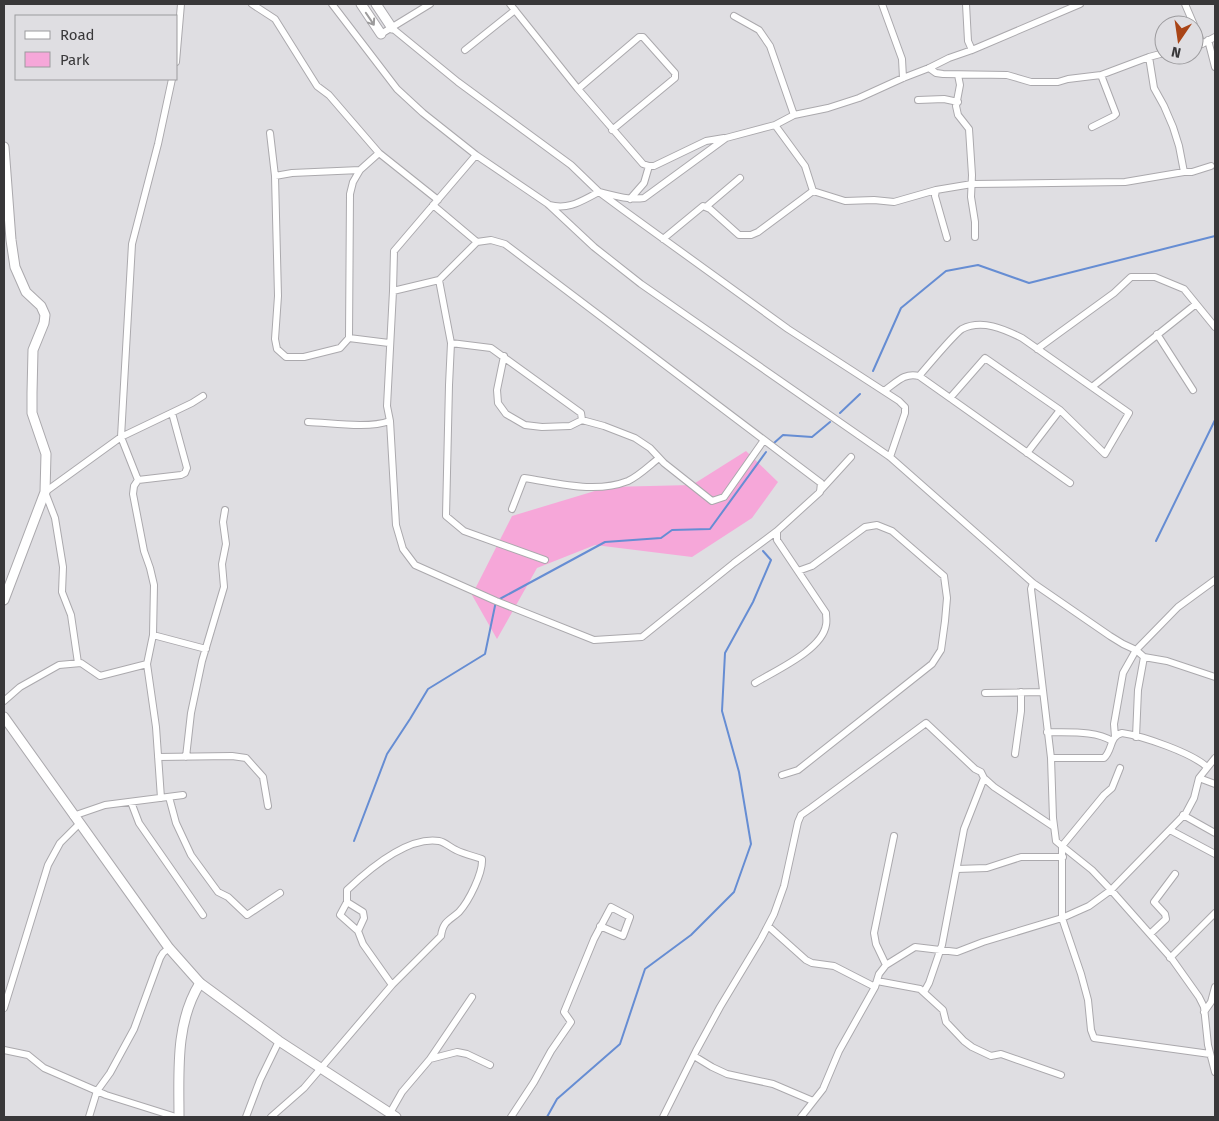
<svg xmlns="http://www.w3.org/2000/svg" width="1219" height="1121" font-family="'Fira Sans',sans-serif">
	<style>
		.green { fill: #f6a7d9 }
		.lines { fill: none; stroke-linecap: round; stroke-linejoin: round }
		.stream { stroke: #668dd3; stroke-width: 2 }
		.minor-casing { stroke: #aba9ad; stroke-width: 8 }
		.tertiary-casing { stroke: #aba9ad; stroke-width: 11 }
		.secondary-casing { stroke: #aba9ad; stroke-width: 11 }
		.minor { stroke: #fff; stroke-width: 6 }
		.tertiary { stroke: #fff; stroke-width: 9 }
		.secondary { stroke: #fff; stroke-width: 9 }
		.oneway { stroke: #9c9b9c }
	</style>
	<rect width="100%" height="100%" fill="#dfdee2"/>
	<!-- green -->
	<path class="green" d="M746,451L778,482L752,518L692,557L595,545L537,568L497,639L472,595L512,516L608,487L692,485Z"/>
	<g class="lines">
		<!-- stream -->
		<path class="stream" d="M873,371L901,308L946,271L978,265L1029,283L1215,236
			M840,413L860,394
			M774,443L783,435L812,437L830,422
			M1156,541L1215,420
			M354,841L387,754L410,719L428,689L485,654L496,601L605,542L661,538L672,530L710,529L766,452
			M547,1117L557,1099L620,1044L645,969L691,935L734,892L751,844L739,772L722,711L725,653L753,602L771,560L763,551"/>
		<!-- minor casing -->
		<g class="minor-casing">
			<path id="minor" d="M252,4L275,19L317,86L329,95L379,153
				M332,4L397,89L423,113L476,155L548,204L594,247L641,284L890,457L1033,583L1110,636L1123,644L1136,650L1144,657L1138,690L1136,737
				M510,4L578,89L643,164L649,166H654L706,141L724,138
				M882,4L902,59L903,78
				M966,4L968,41L972,50
				M1185,4L1194,25
				M734,16L759,30L770,46L794,115
				M1194,25L1202,44
				M392,28L458,82L571,165L599,192L622,209L788,329L899,401L905,407V413L890,457
				M381,34L430,4
				M1208,40L1215,67
				M1194,46L1202,44L1215,37
				M465,50L515,10
				M1149,57L1154,88L1164,106L1173,127L1179,146L1184,172
				M176,62L181,4
				M929,68L936,73L943,74L1007,75L1031,82H1058L1068,79L1101,75L1149,57L1164,53
				M958,75L960,85L956,106L958,115L969,129L972,175L971,197L975,222V237
				M578,89L639,37H643L675,73V78L612,130
				M918,100L944,99L958,102
				M1092,127L1114,116L1116,114L1101,75
				M270,133L275,176
				M936,190L935,196L947,238
				M813,191L845,201L874,200L894,202L936,190L972,184L1125,182L1184,172H1192L1211,166
				M630,199L644,183L649,166
				M549,205C570,210 581,201 599,192C615,196 628,200 644,198L726,138L775,125L794,115L828,108L859,98L903,78L929,68L949,58L972,50L1080,4
				M707,206L740,178
				M663,239L703,206L710,209L739,235H751L758,232L813,191L805,166L775,125
				M477,242L491,240L505,244L821,483L820,492L777,531V540L826,613C826,617 827,621 826,625C822,650 776,670 755,683
				M439,280L451,343L449,385L446,516L464,531L545,560
				M393,291L394,251L476,155
				M1157,334L1193,390
				M349,338L350,194L353,182L360,170
				M389,343L349,338L340,348L304,357H286L277,349L275,339L278,296L275,176L292,173L360,170L379,153L438,200
				M451,343L491,348L581,413L582,420L570,426L542,427L525,425L506,414L498,403L497,390L504,356
				M1037,349L1114,293L1131,277H1155L1184,289L1215,327
				M919,376C927,367 954,334 962,329C982,319 1004,329 1022,338L1129,413L1105,454L1060,410L985,358L950,398
				M1092,387L1196,304
				M884,391C896,383 904,372 919,376L1070,483
				M582,420L604,426L635,438L650,448L664,463L712,501L724,497L764,440
				M390,421L396,525L403,549L415,565L496,601L594,640L642,637L734,563L777,531
				M308,422C333,423 367,429 390,421L387,406L393,291L439,280L477,242L433,205
				M1027,453L1060,410
				M138,480L121,437L132,244L158,144L172,79
				M820,491L851,457
				M512,509L524,478C558,483 595,494 628,481C639,476 650,465 659,458
				M1033,583L1031,589L1051,758L1053,818L1056,841L1062,846V918L1081,974L1088,1000L1091,1030L1094,1038L1210,1054
				M153,635L206,649
				M1144,657L1167,661L1215,677
				M78,663L71,615L62,592L63,567L55,518L45,492L121,437L192,403L203,396
				M985,693L1043,692
				M4,701L20,687L59,665L81,663L100,676L147,664
				M1047,732C1067,733 1095,730 1112,741
				M1115,737L1114,724L1123,673L1136,650L1178,607L1215,580
				M1015,754L1021,711V692
				M158,757L232,756L246,758L263,777L268,806
				M186,757L191,713L202,661L224,587L222,564L226,544L223,522L225,510
				M1051,758H1104C1113,750 1109,736 1122,733C1143,736 1192,753 1207,767
				M1120,768L1112,788L1104,795L1062,846L1092,870L1111,890L1172,959L1199,997L1204,1007L1208,1045L1215,1072
				M782,775L798,770L932,664L941,650L945,621L947,598L944,576L892,531L877,525L865,527L812,566L798,571
				M1199,778L1215,784
				M169,797L176,823L191,855L218,892L228,897L247,915L280,893
				M161,798L156,727L147,664L153,635L154,585L150,568L144,551L133,494L134,486L138,480L181,475L185,473L187,468L172,413
				M131,802L139,823L203,915
				M1183,815L1215,833
				M73,816L105,805L183,795
				M1170,830L1215,854
				M957,869L987,868L1021,857H1063
				M768,926L806,960L812,963L834,966L875,987
				M358,931L340,915L347,902L363,912L364,918L358,931L363,944L392,985
				M1150,934L1166,919L1165,914L1154,902L1175,874
				M1170,958L1215,913
				M886,965L876,944L874,933L894,836
				M877,981L920,989L943,1010L946,1022L964,1041L972,1047L991,1056L1001,1054L1061,1075
				M924,992L929,983L942,945L964,829L984,778
				M4,1008L48,865L60,843L79,824
				M1204,1012L1211,1002L1215,987
				M4,1050L28,1055L44,1068L106,1095L176,1117
				M694,1056L712,1067L727,1074L773,1084L813,1101
				M430,1059L472,997
				M390,1113L402,1092L430,1059L457,1052L467,1054L490,1065
				M89,1117L97,1091L110,1073L134,1029L160,958L163,953L169,948
				M246,1117L260,1080L279,1041
				M271,1117L304,1088L392,985L441,936C443,921 449,921 459,912C469,901 483,873 482,859C473,856 464,854 456,850C451,848 445,842 439,841C407,836 368,870 347,890V902
				M511,1117L534,1082L551,1051L571,1022L564,1012L594,939L611,907L630,917L623,936L600,926
				M663,1117L696,1051L720,1007L761,939L774,914L784,886L798,822L801,815L811,808L926,723L975,769L981,772L984,778L994,787L1054,827
				M801,1117L823,1089L839,1051L875,987L879,974L886,965L915,947L957,952L983,942L1062,918L1089,906L1111,890L1186,813L1194,798L1199,778L1215,758"/>
		</g>
		<!-- tertiary casing -->
		<g class="tertiary-casing">
			<path id="tertiary" d="M361,4L381,34
				M376,4L392,28
				M4,147L11,240L15,267L26,292L41,306L45,315L44,323L33,350L32,393V413L46,454L45,492L4,600
				M179,1117C179,1072 175,1023 200,983"/>
		</g>
		<!-- secondary casing -->
		<g class="secondary-casing">
			<path id="secondary" d="M4,717L169,948L200,983L279,1041L396,1117"/>
		</g>
		<!-- minor -->
		<use href="#minor" class="minor"/>
		<!-- tertiary -->
		<use href="#tertiary" class="tertiary"/>
		<!-- secondary -->
		<use href="#secondary" class="secondary"/>
	</g>
	<!-- one-way arrows -->
	<defs><path id="oneway-shaft" d="M-6 0H5M1.5-3L5.5 0L1.5 3" fill="none" stroke-width="1.6" stroke-linecap="round" stroke-linejoin="round" transform="scale(1.25)"/></defs>
	<use class="oneway" href="#oneway-shaft" transform="translate(370 19) rotate(56)"/>
	<!-- border -->
	<rect width="1219" height="1121" fill="none" stroke="#383739" stroke-width="10"/>
	<!-- legend -->
	<rect x="15" y="15" width="162" height="65" fill="#dfdee2" stroke="#9c9b9e"/>
	<rect x="25" y="31" width="25" height="8" fill="#ffffff" stroke="#9c9b9e"/>
	<text x="60" y="40" font-size="15" fill="#383739">Road</text>
	<rect x="25" y="52" width="25" height="15" fill="#f6a7d9" stroke="#9c9b9e"/>
	<text x="60" y="65" font-size="15" fill="#383739">Park</text>
	<!-- north arrow -->
	<g transform="translate(1179 40) rotate(193)"><circle r="24" fill="#dfdee2" stroke="#9c9b9e"/>
	<path d="M0-4L9 19L0 12L-9 19Z" fill="#a94416"/>
	<text y="-8" font-size="14" font-weight="bold" text-anchor="middle" fill="#383739">N</text>
	</g>
</svg>
